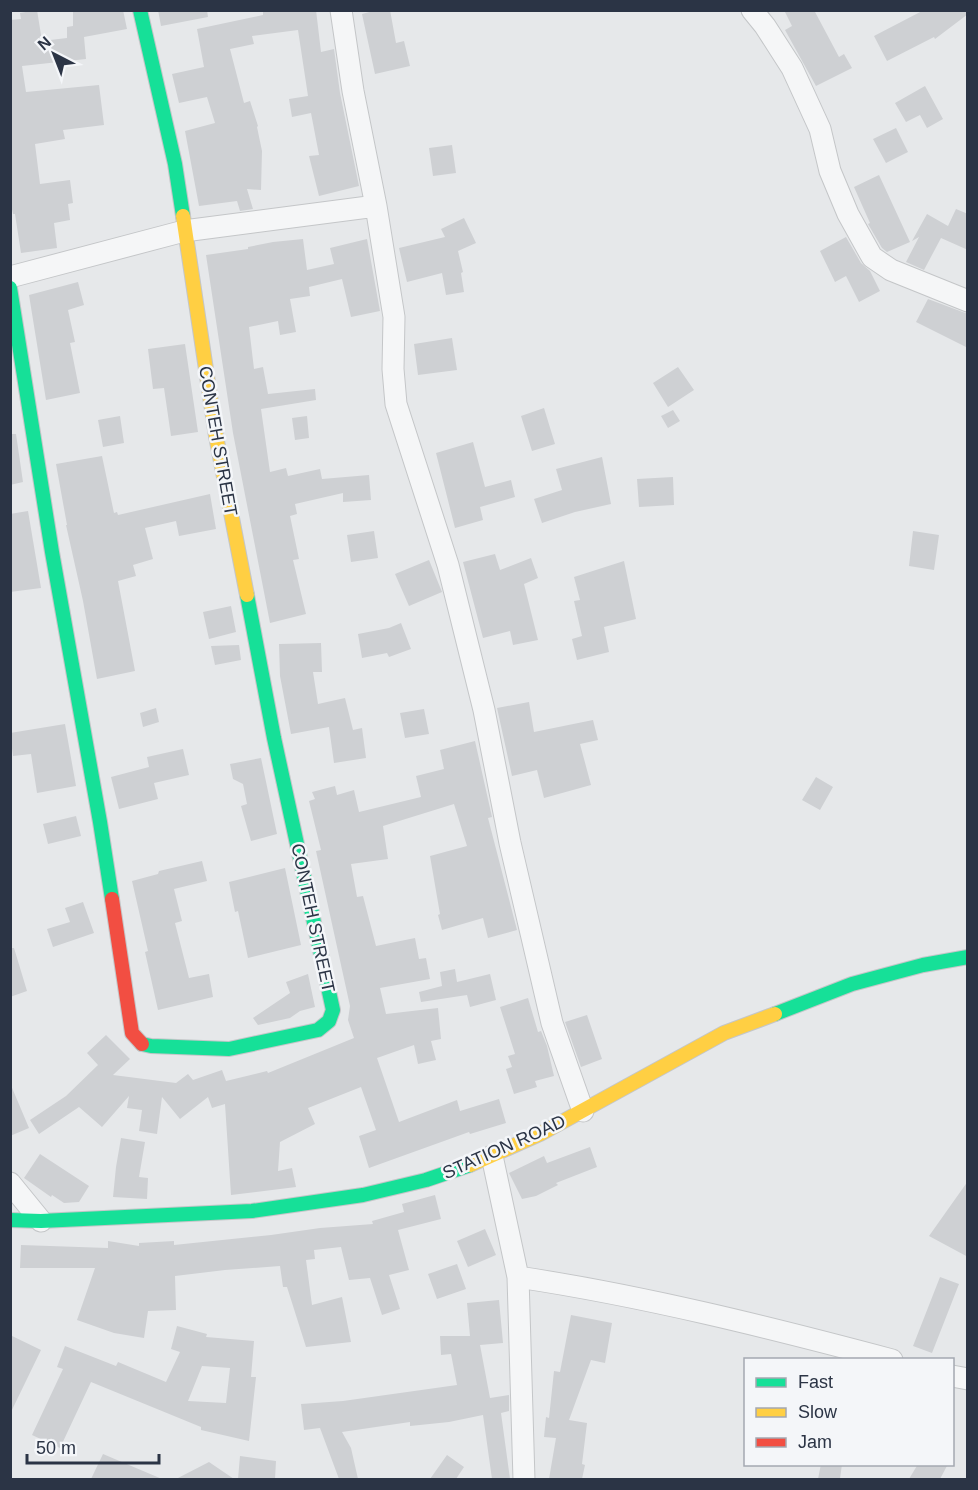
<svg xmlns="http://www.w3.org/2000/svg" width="978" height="1490" font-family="Arial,sans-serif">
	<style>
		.building { fill: #ced0d3; fill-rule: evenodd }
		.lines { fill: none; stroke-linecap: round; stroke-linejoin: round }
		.street-casing { stroke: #c4c6c8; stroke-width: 23 }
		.fast-casing { stroke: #c4c6c8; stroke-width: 16 }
		.slow-casing { stroke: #c4c6c8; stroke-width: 16 }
		.jam-casing { stroke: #c4c6c8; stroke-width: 16 }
		.street { stroke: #f5f6f7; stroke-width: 21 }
		.fast { stroke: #16e098; stroke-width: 14 }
		.slow { stroke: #ffcf43; stroke-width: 14 }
		.jam { stroke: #f24e42; stroke-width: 14 }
		.labels { text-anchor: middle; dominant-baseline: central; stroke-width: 5; stroke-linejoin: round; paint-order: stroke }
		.street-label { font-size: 18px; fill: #2b3445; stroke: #f4f6f9 }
	</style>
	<rect width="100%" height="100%" fill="#e6e8ea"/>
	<!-- building -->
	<path class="building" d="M37,10L42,41L67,38V27L73,26V12L123,10L127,29L84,37L86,59L22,66L26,92L99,85L104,125L63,130L65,139L35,144L40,184L70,180L73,203L68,204L70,220L54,223L57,248L21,253L15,214H13L10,200V20L21,19L20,13Z
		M158,10H207L208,17L161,26Z
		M263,10H316L321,52L334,49L340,93L359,186L319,196L309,156L319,155L311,113L292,117L289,99L308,96L298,30L252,36L254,44L230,49L244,103L250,101L258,126L257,127L262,151L261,190L247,189L253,209L240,211L237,201L199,206L185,131L215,123L207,97L179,103L172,74L204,67L197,29L263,15Z
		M377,10H390L396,43L404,41L410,66L375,74L362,14Z
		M784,10H814L839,57L844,54L852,68L816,86L785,30L792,26Z
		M924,10H968V14L935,39L934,37L887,61L874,36Z
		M925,86L943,119L927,128L920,115L906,122L895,103Z
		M896,128L908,152L886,163L873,139Z
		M452,145L456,173L433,176L429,148Z
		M879,175L910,242L887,252L882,248L868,224L870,223L854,187Z
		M956,209L968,214V250L941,238L924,270L906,262L919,237L912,241L927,214L948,226Z
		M464,218L476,243L458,251L463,272L461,273L464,292L446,295L442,273L407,282L399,248L445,237L441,229Z
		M846,237L861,263L870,271L880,291L859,302L846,276L835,282L820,251Z
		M303,239L307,270L334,264L330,248L367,239L380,311L351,317L342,279L309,287L310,296L290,299L296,332L280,335L278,321L249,327L254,369L263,367L268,394L315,389L316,400L261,409L270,472L286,468L288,476L320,469L322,479L369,475L371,500L343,502V493L295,504L297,514L290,516L299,559L293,560L306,614L270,623L233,433L206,255L248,249V247L273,242Z
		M78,282L84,305L68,310L75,342L70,343L80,393L46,400L29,295Z
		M928,299L968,314V348L916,322Z
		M452,338L457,370L418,375L414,344Z
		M185,344L198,432L171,436L164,388L153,389L148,349Z
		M678,367L694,390L668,407L653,383Z
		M544,408L555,444L532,451L521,416Z
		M673,410L680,421L668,428L661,416Z
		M120,416L124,443L103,447L98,420Z
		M307,416L309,438L295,440L292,418Z
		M10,434H16L23,482L10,485Z
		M473,442L485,487L511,480L515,497L480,507L483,520L455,528L436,453Z
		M102,456L114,513L117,512L118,515L210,494L216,529L179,536L176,521L145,528L153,559L133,565L136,576L118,581L135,671L97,679L83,601L66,525H67L56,464Z
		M602,457L611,504L575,512L542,523L534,499L562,490L556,469Z
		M673,477L674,505L639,507L637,479Z
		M28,511L41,588L10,592V514Z
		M374,531L378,558L351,562L347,535Z
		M913,531L939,535L934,570L909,566Z
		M495,554L500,570L531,558L538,578L524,584L538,640L513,645L510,631L483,638L463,562Z
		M429,560L442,592L409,606L395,574Z
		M624,561L636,619L604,627L609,652L577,660L572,639L582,636L574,601L580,600L574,577Z
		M231,606L236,632L209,639L203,612Z
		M401,623L411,649L389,657L387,653L362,658L358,634L389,628Z
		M321,643L322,672H313L318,704L345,698L353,730L362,728L366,758L334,763L329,727L291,734L280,676L279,644Z
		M239,645L241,660L215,665L211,646Z
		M529,702L534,732L593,720L598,740L580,744L591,785L544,798L537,770L512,776L497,708Z
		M156,708L159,722L143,727L140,713Z
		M424,709L429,734L405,738L400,713Z
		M65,724L76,786L37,793L31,754L13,756L10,733Z
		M475,741L492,817L488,818L517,930L488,938L483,918L442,930L438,915L440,914L430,856L467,846L454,804L383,826L388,859L351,864L357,897L363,896L376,946L415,938L419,959L426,958L430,979L380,988L386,1014L438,1008L441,1039L431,1041L436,1060L418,1064L414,1045L377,1058L399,1122L457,1100L460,1111L499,1099L506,1123L470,1134L469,1132L369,1168L359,1136L376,1130L361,1087L308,1108L315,1124L280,1142L278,1171L292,1168L296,1187L231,1195L225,1104L212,1108L208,1097L180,1119L162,1097L157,1134L139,1131L142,1110L127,1108L129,1096L102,1127L79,1107L39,1134L30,1120L66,1096L98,1065L87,1053L106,1035L130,1059L113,1075L176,1083L188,1074L193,1080L222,1070L226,1081L267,1071L268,1073L354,1038L348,1020L350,1006L316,851L321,850L309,801L315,799L312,792L335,786L337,795L354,790L359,812L421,797L416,776L444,769L440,750Z
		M183,749L189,775L154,783L158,799L119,809L111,777L149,767L147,757Z
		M261,758L277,834L251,841L241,806L247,804L243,784L233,779L230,764Z
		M816,777L833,787L820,810L802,800Z
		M76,816L81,836L48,844L43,824Z
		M202,861L207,881L174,889L182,921L175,923L189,978L209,974L213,997L158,1010L145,952L148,951L132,881L158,874L159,871Z
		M285,868L301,945L248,958L238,911L235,912L229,882Z
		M83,902L94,933L53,947L47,929L70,922L65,908Z
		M10,948H14L27,991L10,997Z
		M455,969L457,982L490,974L496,1000L470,1007L467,995L421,1002L419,992L442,986L440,972Z
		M308,974L315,1007L300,1011L290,1018L258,1025L253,1018L290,993L286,982Z
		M528,998L538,1032L541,1031L547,1046L554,1076L535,1081L537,1087L514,1094L506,1069L512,1067L508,1056L515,1054L500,1007Z
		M587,1015L602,1059L581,1067L565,1022Z
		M10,1083L29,1128L10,1136Z
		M121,1138L145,1142L139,1177L148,1178L147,1199L113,1197L116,1167Z
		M590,1147L597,1167L556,1183L558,1185L536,1196L522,1199L509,1173L544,1156L547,1163Z
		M40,1154L89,1186L79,1202L64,1203L52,1195L51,1197L24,1178Z
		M968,1181V1257L929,1236Z
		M435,1195L441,1219L398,1230L409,1270L389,1275L400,1309L382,1315L370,1278L349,1280L341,1247L314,1250L315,1259L306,1260L312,1305L342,1297L351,1342L306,1347L287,1287H283L280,1266L225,1270L175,1276L176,1310L148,1311L144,1338L114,1333L77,1320L95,1268H20L21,1245L108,1248V1241L139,1246V1243L174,1241V1245L271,1235L320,1228L373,1224L372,1221L404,1212L402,1204Z
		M485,1229L496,1255L468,1267L457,1241Z
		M457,1264L466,1289L437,1299L428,1274Z
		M940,1277L959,1284L932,1353L913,1346Z
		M499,1300L503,1343L480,1345L490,1398L509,1395V1411L501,1413L510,1479H492L483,1415L449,1422L410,1426V1422L342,1432L351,1448L358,1479H339L320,1428L304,1430L301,1404L343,1401L457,1385L451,1354L441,1355L440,1336H470L467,1303Z
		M571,1315L612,1323L605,1363L591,1360L569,1420L587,1423L582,1464L585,1465L582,1479H549L556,1438L544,1437L546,1417L549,1418L554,1371L560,1372Z
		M177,1326L207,1334L206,1337L254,1341L251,1377H256L249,1441L201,1430V1427L91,1382L60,1448L32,1435L63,1369L57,1367L65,1346L116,1366L118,1362L166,1382L180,1352L171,1349ZM202,1366L230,1368L226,1403L188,1401Z
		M10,1335L41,1350L10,1414Z
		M103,1454L162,1479H91Z
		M447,1455L464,1467L456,1479H430Z
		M240,1456L276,1461L275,1479H238Z
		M209,1462L234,1479H176Z
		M821,1464H842L840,1479H818Z
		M918,1464H948L940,1479H909Z"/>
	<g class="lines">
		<!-- street casing -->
		<g class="street-casing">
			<path id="street" d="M341,10L353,91L376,206L394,317L393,369L396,404L448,565L484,710L510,843L552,1023L583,1111
				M752,10L765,26L792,68L820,129L830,171L848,214L872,257L891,270L968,301
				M10,277L184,231L376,206
				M492,1156L518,1277L524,1480
				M10,1183L41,1221
				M518,1277C644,1296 768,1327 892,1360
				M952,1376L968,1379"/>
		</g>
		<!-- fast casing -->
		<g class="fast-casing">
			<path id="fast" d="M140,10L175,164L183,216
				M10,288L52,552L100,822L112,899
				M775,1014L852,984L923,965L968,957
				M142,1044L151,1046L229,1049L318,1030L329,1021L333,1010L274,738L247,595
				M10,1220L41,1221L252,1211L363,1195L426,1180L470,1165"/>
		</g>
		<!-- slow casing -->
		<g class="slow-casing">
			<path id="slow" d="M183,216L216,436L247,595
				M470,1165L540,1134L724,1033L775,1014"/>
		</g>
		<!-- jam casing -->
		<g class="jam-casing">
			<path id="jam" d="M112,899L132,1033L142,1044"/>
		</g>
		<!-- street -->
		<use href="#street" class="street"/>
		<!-- fast -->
		<use href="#fast" class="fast"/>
		<!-- slow -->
		<use href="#slow" class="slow"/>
		<!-- jam -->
		<use href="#jam" class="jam"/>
	</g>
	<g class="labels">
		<!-- street labels -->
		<g class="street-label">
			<text transform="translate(218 441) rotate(80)">CONTEH STREET</text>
			<text transform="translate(313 918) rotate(78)">CONTEH STREET</text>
			<text transform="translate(504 1147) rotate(-24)">STATION ROAD</text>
		</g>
	</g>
	<!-- border -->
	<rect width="978" height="1490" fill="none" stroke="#2b3445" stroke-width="24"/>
	<!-- legend -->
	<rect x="744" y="1358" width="210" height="108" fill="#f4f6f9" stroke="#a4a8b1" stroke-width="1.5"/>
	<rect x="756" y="1378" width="30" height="9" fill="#16e098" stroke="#a4a8b1" stroke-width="1.5"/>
	<text x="798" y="1388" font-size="18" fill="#2b3445">Fast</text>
	<rect x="756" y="1408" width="30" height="9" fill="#ffcf43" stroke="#a4a8b1" stroke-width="1.5"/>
	<text x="798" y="1418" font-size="18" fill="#2b3445">Slow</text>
	<rect x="756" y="1438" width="30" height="9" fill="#f24e42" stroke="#a4a8b1" stroke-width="1.5"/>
	<text x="798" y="1448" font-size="18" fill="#2b3445">Jam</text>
	<!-- north arrow -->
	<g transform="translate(54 54) rotate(318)" stroke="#f4f6f9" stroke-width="4.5" paint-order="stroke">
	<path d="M0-4.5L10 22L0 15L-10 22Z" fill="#2b3445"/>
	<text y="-9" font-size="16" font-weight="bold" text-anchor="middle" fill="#2b3445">N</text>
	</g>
	<!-- scale -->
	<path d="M27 1454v9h132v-9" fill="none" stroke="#2b3445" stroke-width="3"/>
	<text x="36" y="1454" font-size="18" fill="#2b3445" stroke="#f4f6f9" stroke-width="4.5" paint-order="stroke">50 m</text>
</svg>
